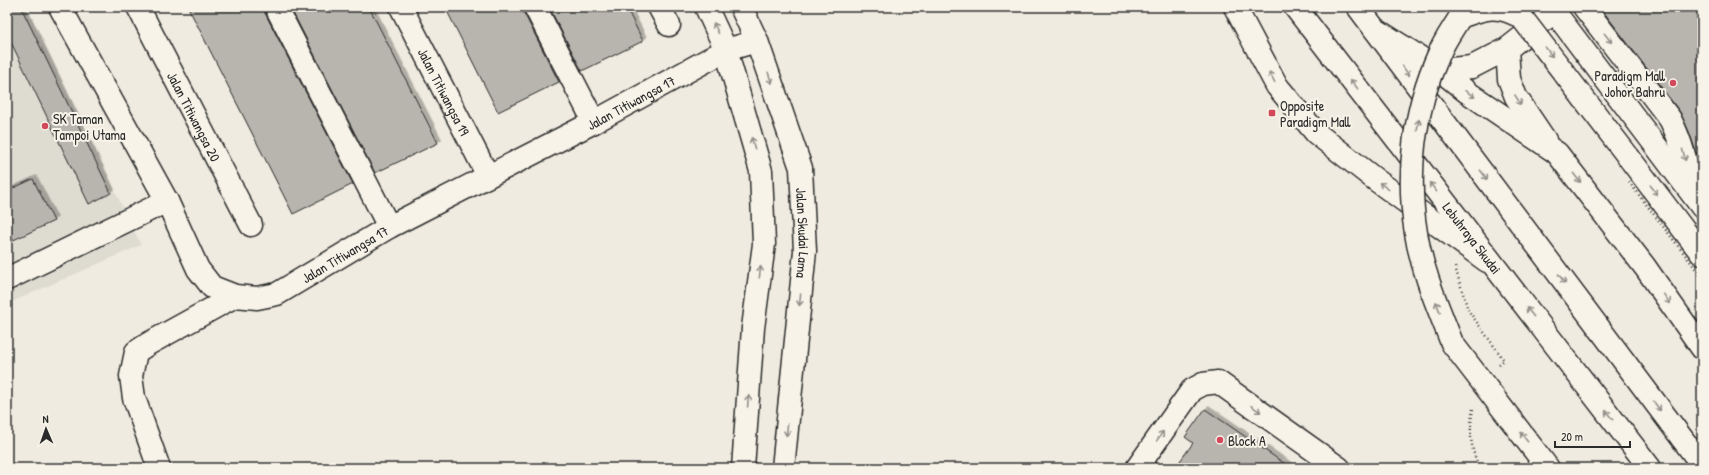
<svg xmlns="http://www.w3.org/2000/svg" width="1709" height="475" font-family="'Patrick Hand',sans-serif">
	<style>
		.built { fill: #dedbd1 }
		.building { fill: #b8b5ae; stroke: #2b2b2b; filter: url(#shadow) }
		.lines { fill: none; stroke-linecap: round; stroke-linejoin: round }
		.minor-casing { stroke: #2b2b2b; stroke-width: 25 }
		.highway-casing { stroke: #2b2b2b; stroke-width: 25 }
		.path { stroke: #2b2b2b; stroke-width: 2.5; stroke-dasharray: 1 3; stroke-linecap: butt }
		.minor { stroke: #f7f3e8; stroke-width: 22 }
		.highway { stroke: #f7f3e8; stroke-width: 22 }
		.minor-bridge-casing { stroke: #2b2b2b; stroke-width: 25; stroke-linecap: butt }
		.highway-bridge-casing { stroke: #2b2b2b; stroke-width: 25; stroke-linecap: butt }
		.path-bridge { stroke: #2b2b2b; stroke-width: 2.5; stroke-dasharray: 1 3; stroke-linecap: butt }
		.minor-bridge { stroke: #f7f3e8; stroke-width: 22 }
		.highway-bridge { stroke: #f7f3e8; stroke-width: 22 }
		.oneway { stroke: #918f8a }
		.poi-dot { fill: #d1495b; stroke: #f7f3e8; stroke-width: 1.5 }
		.labels { text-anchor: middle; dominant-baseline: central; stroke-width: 4; stroke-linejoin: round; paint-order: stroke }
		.poi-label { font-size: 14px; fill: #2b2b2b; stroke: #f7f3e8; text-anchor: start }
		.street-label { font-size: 14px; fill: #2b2b2b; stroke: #f7f3e8 }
	</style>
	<defs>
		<filter id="shadow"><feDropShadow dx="3.5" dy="-3.5" stdDeviation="0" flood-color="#0004"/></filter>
	</defs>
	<rect width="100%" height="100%" fill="#efebe0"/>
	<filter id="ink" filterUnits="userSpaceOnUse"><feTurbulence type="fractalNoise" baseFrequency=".025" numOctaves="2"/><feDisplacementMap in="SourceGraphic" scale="8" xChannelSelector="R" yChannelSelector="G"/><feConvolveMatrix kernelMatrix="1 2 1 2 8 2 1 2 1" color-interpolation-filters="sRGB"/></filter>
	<g filter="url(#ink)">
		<!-- built -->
		<path class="built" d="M7,7H26L141,245L7,304Z"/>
		<!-- building -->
		<path class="building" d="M7,7H21L111,193L89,204L7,34Z
			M188,7H264L265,13L353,184L293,214Z
			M290,7H369L438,143L375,173Z
			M445,7H523L524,13L559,82L498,112Z
			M549,7H626L643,41L582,71Z
			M1600,7H1702V160L1696,152L1689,132L1680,112Z
			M33,179L54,221L7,243V191Z
			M1205,409L1291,468H1175L1193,443L1185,437Z"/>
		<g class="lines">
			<!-- minor casing -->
			<g class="minor-casing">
				<g id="minor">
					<path id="s1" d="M60,7L167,201L198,269L212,287L235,296L257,298L277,294L389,227L594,122L726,50L757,41"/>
					<path id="s2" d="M138,7L251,225"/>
					<path d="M276,7L389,227"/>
					<path id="s3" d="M401,7L488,176"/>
					<path d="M535,7L594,122"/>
					<path d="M659,7L669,25"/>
					<path d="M706,7L726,50L761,171L764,244L753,328L743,468"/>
					<path id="s4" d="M741,7L757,41L801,168L805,251L783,468"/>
					<path d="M1235,7L1277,86L1316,133L1376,180L1487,261"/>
					<path d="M1551,7L1702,207"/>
					<path d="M1584,7L1670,119C1682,142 1687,165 1692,190"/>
					<path d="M1375,29L1440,70L1467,92L1557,153L1645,267L1702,348"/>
					<path d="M1507,49L1509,79L1516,97L1545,140"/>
					<path d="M1440,70L1472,67L1507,49L1554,12"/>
					<path d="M1630,159L1702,254"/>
					<path d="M7,279L167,201"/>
					<path d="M159,468L134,398L131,376L136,352L148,344L235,296"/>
					<path d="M1137,468L1192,390L1203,384L1218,382L1339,468"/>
				</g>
			</g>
			<!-- highway casing -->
			<g class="highway-casing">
				<g id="highway">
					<path id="s5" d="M1295,7L1650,468"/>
					<path d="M1358,7L1702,465"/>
					<path d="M1452,343L1548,468"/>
				</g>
			</g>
			<!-- path -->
			<path class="path" d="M1455,267L1468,310L1504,360L1498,365
				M1473,409C1469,429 1470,450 1480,468"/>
			<!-- minor -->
			<use href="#minor" class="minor"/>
			<!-- highway -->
			<use href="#highway" class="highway"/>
			<!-- minor-bridge casing -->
			<g class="minor-bridge-casing">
				<path id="minor-bridge" d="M1460,17C1485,8 1498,3 1522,18L1630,159"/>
			</g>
			<!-- highway-bridge casing -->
			<g class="highway-bridge-casing">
				<path id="highway-bridge" d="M1452,343C1438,307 1422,271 1416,233C1406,173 1414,109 1439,54C1444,41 1453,29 1460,17"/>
			</g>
			<!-- path-bridge -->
			<path class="path-bridge" d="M1629,182L1702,277"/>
			<!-- minor-bridge -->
			<use href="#minor-bridge" class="minor-bridge"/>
			<!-- highway-bridge -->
			<use href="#highway-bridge" class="highway-bridge"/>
		</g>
		<!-- one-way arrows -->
		<defs><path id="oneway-shaft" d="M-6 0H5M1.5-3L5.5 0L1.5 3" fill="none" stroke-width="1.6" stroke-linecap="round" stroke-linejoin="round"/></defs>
		<g class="oneway">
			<use href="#oneway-shaft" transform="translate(716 28) rotate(-116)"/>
			<use href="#oneway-shaft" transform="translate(1608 38) rotate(52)"/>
			<use href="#oneway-shaft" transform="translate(1549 52) rotate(53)"/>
			<use href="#oneway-shaft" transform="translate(1406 71) rotate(53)"/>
			<use href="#oneway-shaft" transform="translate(1272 77) rotate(-118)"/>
			<use href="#oneway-shaft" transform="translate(770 78) rotate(71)"/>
			<use href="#oneway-shaft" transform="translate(1354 84) rotate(-128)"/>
			<use href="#oneway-shaft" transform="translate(1470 94) rotate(35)"/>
			<use href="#oneway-shaft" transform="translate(1518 100) rotate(59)"/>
			<use href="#oneway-shaft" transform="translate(1418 125) rotate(-79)"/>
			<use href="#oneway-shaft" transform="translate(753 143) rotate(-106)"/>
			<use href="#oneway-shaft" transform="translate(1684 155) rotate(75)"/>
			<use href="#oneway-shaft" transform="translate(1484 175) rotate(53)"/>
			<use href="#oneway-shaft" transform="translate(1577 178) rotate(52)"/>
			<use href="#oneway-shaft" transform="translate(1384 186) rotate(-144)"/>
			<use href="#oneway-shaft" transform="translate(1433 187) rotate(-128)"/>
			<use href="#oneway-shaft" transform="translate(1654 190) rotate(53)"/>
			<use href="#oneway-shaft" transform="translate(760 272) rotate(-83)"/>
			<use href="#oneway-shaft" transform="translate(1562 279) rotate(53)"/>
			<use href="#oneway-shaft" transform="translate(1667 299) rotate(55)"/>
			<use href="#oneway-shaft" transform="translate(800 300) rotate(96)"/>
			<use href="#oneway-shaft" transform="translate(1438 307) rotate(-111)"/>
			<use href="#oneway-shaft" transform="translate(1530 312) rotate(-128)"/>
			<use href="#oneway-shaft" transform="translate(748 401) rotate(-86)"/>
			<use href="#oneway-shaft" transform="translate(1657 406) rotate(53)"/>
			<use href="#oneway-shaft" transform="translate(1256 409) rotate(35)"/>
			<use href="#oneway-shaft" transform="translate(1609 415) rotate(-128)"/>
			<use href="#oneway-shaft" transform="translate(787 430) rotate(96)"/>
			<use href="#oneway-shaft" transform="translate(1160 436) rotate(-55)"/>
			<use href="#oneway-shaft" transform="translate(1524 437) rotate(-127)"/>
		</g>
	</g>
	<!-- markers -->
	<g class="poi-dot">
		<circle cx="1673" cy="83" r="4"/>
		<rect x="1268" y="109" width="8" height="8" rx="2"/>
		<circle cx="45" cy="126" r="4"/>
		<circle cx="1220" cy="440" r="4"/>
	</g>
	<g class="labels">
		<!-- poi labels -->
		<g class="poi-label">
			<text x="1665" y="75" text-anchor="end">Paradigm Mall<tspan x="1665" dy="16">Johor Bahru</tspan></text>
			<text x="1280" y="105">Opposite<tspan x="1280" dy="16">Paradigm Mall</tspan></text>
			<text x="53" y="118">SK Taman<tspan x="53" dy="16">Tampoi Utama</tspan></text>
			<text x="1228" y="440">Block A</text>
		</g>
		<!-- street labels -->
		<g class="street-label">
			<text stroke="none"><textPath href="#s3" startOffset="95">Jalan Titiwangsa 19</textPath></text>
			<text stroke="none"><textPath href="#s1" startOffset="789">Jalan Titiwangsa 17</textPath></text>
			<text stroke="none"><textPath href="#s2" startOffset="123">Jalan Titiwangsa 20</textPath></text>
			<text stroke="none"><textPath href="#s4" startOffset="237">Jalan Skudai Lama</textPath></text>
			<text stroke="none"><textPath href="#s5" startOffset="291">Lebuhraya Skudai</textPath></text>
			<text stroke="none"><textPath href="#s1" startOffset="465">Jalan Titiwangsa 17</textPath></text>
		</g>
	</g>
	<!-- margin -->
	<rect width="1709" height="475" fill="none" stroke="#f7f3e8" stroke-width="24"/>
	<rect x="12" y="12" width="1685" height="451" fill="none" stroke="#2b2b2b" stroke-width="1.5" filter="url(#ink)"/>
	<!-- north arrow -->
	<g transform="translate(46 429) rotate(358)" stroke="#f7f3e8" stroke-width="3" paint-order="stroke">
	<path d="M0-3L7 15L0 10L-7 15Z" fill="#2b2b2b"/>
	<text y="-6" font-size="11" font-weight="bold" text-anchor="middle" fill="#2b2b2b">N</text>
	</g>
	<!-- scale -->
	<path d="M1555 441v6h75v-6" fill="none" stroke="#2b2b2b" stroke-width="2"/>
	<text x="1561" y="441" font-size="12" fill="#2b2b2b" stroke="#f7f3e8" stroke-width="3" paint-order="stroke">20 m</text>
</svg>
